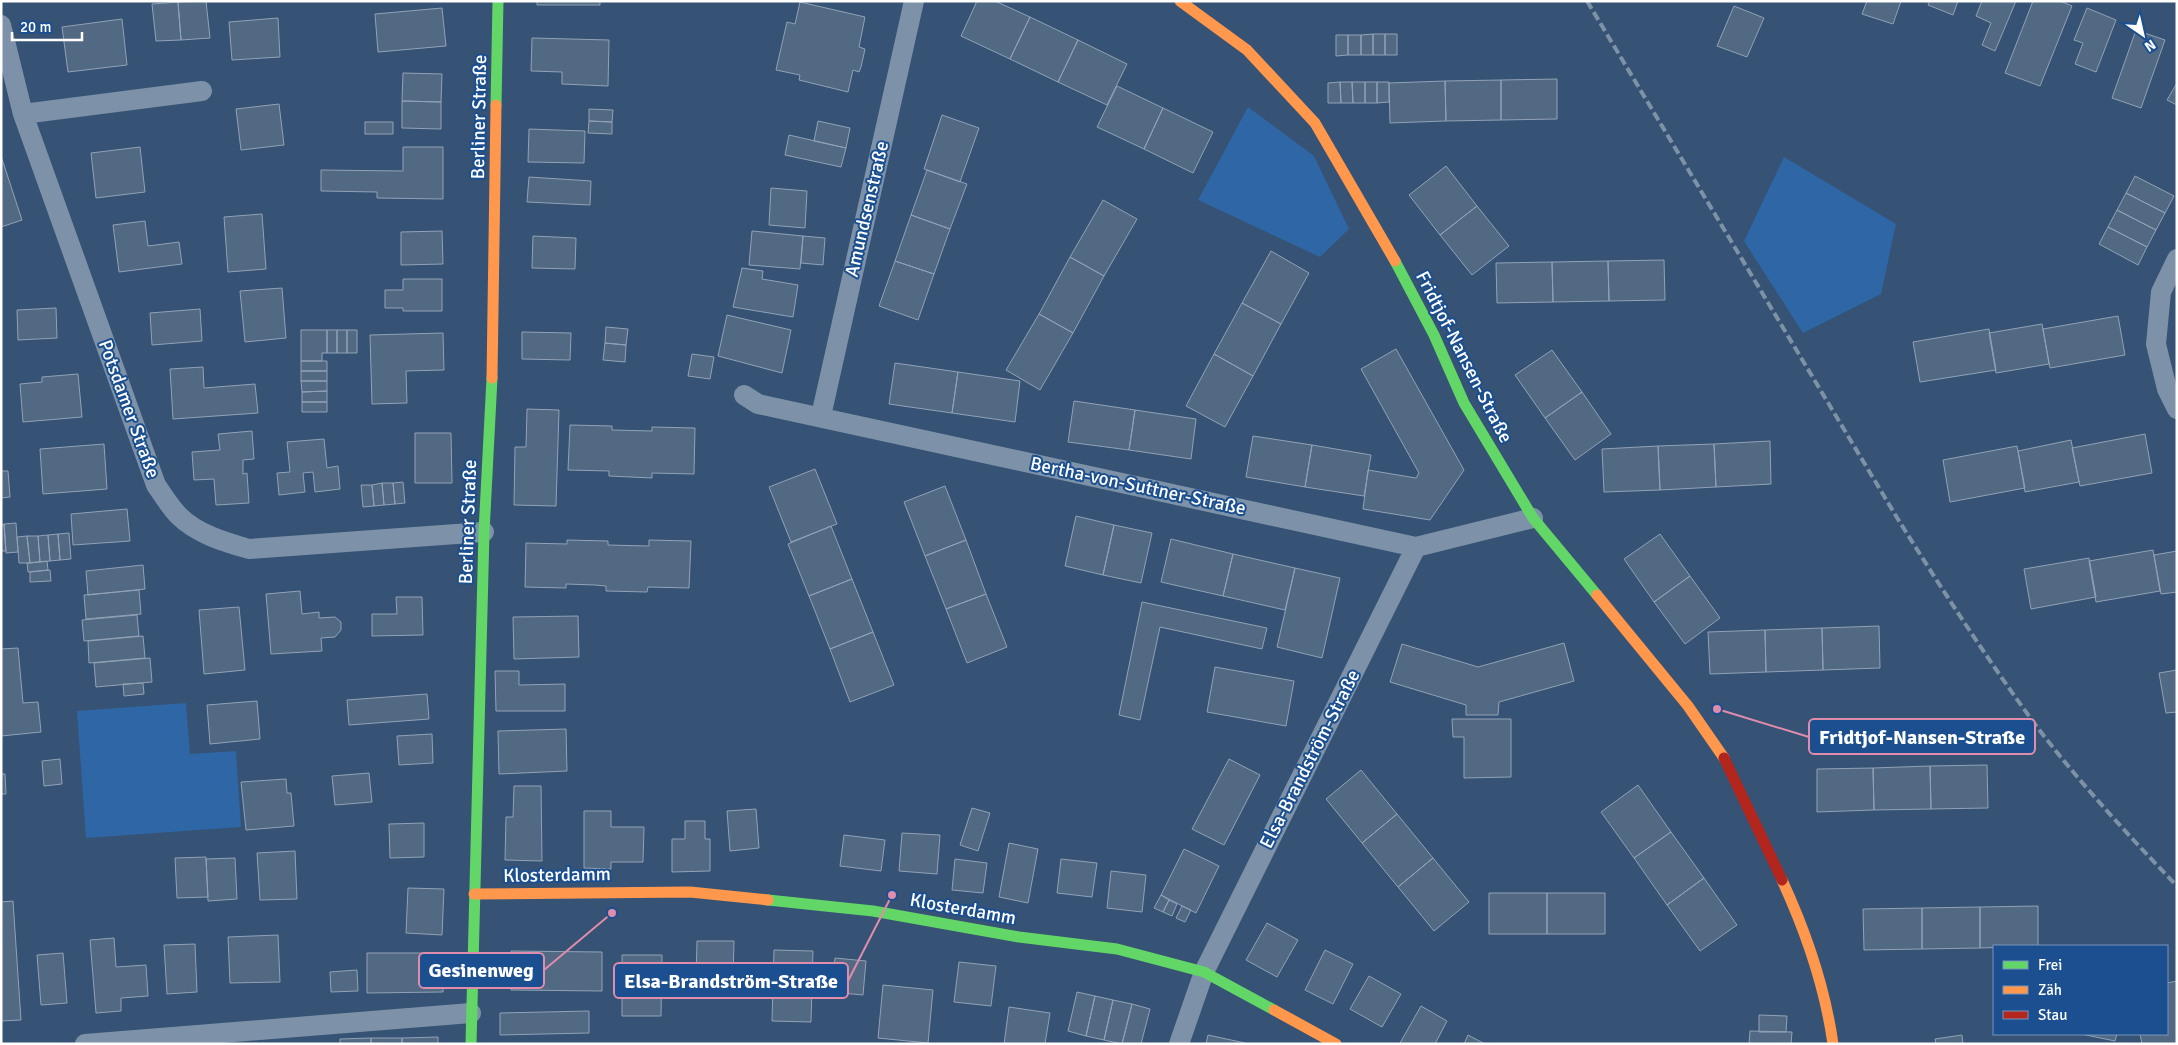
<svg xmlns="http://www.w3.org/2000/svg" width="2178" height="1045" font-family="Signika,sans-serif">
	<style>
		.green { fill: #2f66a5 }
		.building { fill: #526984; stroke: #92a2b6 }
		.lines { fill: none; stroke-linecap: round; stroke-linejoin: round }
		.street { stroke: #7d92a8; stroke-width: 20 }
		.fast { stroke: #63d668; stroke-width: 11 }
		.slow { stroke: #ff974d; stroke-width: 11 }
		.jam { stroke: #b3261e; stroke-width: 11 }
		.rail { stroke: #7e92a7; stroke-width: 4; stroke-dasharray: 9 4; stroke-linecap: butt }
		.labels { text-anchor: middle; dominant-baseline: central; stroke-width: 4; stroke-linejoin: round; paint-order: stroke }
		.street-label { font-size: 19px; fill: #fff; stroke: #1b4f8f }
		.leader { fill: none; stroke: #e08cad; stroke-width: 2 }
		.callout-dot { fill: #e08cad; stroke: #1b4f8f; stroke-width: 2 }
		.callout { fill: #1b4f8f; stroke: #e08cad; stroke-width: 2 }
		.callout-label { font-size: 20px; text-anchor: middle; font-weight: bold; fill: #fff }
	</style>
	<rect width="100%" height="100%" fill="#365274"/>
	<!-- green -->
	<path class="green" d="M1248,107L1314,156L1349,229L1320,257L1198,200Z
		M1784,157L1896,224L1881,294L1803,333L1744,241Z
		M186,703L190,754L236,751L241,827L86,838L77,711Z"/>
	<!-- building -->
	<path class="building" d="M206,1L210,38L181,40L178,2Z
		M537,1H600V5H537Z
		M977,1H995L1030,17L1010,59L961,36Z
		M1867,1H1901L1893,24L1862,14Z
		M1930,1H1958L1953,15L1928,5Z
		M1982,1H2016L1995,51L1982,45L1991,23L1976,16Z
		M2033,1H2060L2072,6L2040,86L2005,73Z
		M178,2L181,40L156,41L152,4Z
		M800,2L865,17L859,47L865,49L861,67L859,72L853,70L848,92L799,80L800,75L776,70L787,22L795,24Z
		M1734,6L1764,18L1747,57L1717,46Z
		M442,8L446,46L378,52L375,14Z
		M2087,8L2116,20L2096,72L2075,64L2083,43L2074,40Z
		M1030,17L1078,40L1058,82L1010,59Z
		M278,18L280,57L232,60L229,22Z
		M122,19L127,65L68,72L62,27Z
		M2136,30L2165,40L2141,108L2112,98Z
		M1373,34H1385V55H1373Z
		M1373,34V55H1361V35Z
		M1385,34H1397V55H1385Z
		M1336,35H1348V55L1336,56Z
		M1348,35H1361V55H1348Z
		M532,38L609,40L608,86L562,84V72L531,71Z
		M1078,40L1127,64L1107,105L1058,82Z
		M403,73L442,74L441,102L402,101Z
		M1557,79V119L1501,120V80Z
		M1501,80V120L1446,121L1445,81Z
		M1445,81L1446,121L1390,123L1389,83Z
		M1340,82H1352L1353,103H1341Z
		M1340,82L1341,103H1328V83Z
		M1352,82H1365V103H1353Z
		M1365,82H1377V103H1365Z
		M1377,82H1389V102L1377,103Z
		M2177,83V105L2167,100Z
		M1117,86L1163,108L1144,149L1097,127Z
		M402,101L441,102V129L402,128Z
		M279,104L284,145L241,150L236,109Z
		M1163,108L1213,132L1193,173L1144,149Z
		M589,109L613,110L612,122L589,121Z
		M942,115L979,128L960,182L924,169Z
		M589,121L612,122V134L588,133Z
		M818,121L850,128L846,148L814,141Z
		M365,122H393V134H365Z
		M529,129L585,131L584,163L528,162Z
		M789,135L846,148L841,167L785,155Z
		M140,147L145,192L96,198L91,153Z
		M403,147H443V199L377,198V192L321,191V170L403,171Z
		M2,159L22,220L1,227V160Z
		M1446,166L1477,206L1440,235L1409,195Z
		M927,170L967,184L950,229L911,215Z
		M2135,176L2174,196L2165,213L2126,193Z
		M529,177L591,181L590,205L527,202Z
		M771,188L807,191L805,228L769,225Z
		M2126,193L2165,213L2156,230L2117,210Z
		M1103,200L1137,219L1104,276L1070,257Z
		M1477,206L1509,246L1472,275L1440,235Z
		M2117,210L2156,230L2147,247L2108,227Z
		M262,214L266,269L228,272L224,217Z
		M911,215L950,229L934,274L895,261Z
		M145,221L148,246L179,242L182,264L119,272L113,225Z
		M2108,227L2147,247L2138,265L2099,244Z
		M442,231L443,264L401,265V232Z
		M752,231L803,236L800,269L749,265Z
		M533,236L576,238L575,269L532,268Z
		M803,236L825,238L823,265L801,263Z
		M1271,251L1309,273L1281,324L1242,303Z
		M1070,257L1104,276L1073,333L1039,314Z
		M1664,260L1665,300L1609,301L1608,261Z
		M895,261L934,274L918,320L879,306Z
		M1608,261L1609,301L1553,302L1552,262Z
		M1552,262L1553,302L1497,303L1496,263Z
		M742,268L763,271L762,279L798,285L793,317L733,307Z
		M403,279H442V311H403V308H385V290H403Z
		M282,288L286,338L245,342L240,291Z
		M1242,303L1281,324L1253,376L1214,354Z
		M56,308L57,338L18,340L17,310Z
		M200,309L202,341L152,345L150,313Z
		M1039,314L1073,333L1040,390L1006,370Z
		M727,315L791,330L782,373L718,356Z
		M2118,316L2125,355L2050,368L2043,329Z
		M2042,324L2049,364L1996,373L1989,333Z
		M606,327L628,329L626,345L605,343Z
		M1989,329L1996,370L1920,382L1913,342Z
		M301,330H327V353H322V361H301Z
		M327,330H337V353H327Z
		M337,330H347V353H337Z
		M347,330H357V353H347Z
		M522,332L571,333L570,360L522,359Z
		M443,333L444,370L406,371L407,403L372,404L370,335Z
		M605,343L626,345L625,362L603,360Z
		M1396,349L1464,470L1430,520L1363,509L1368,470L1416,478L1419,473L1361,369Z
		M1552,350L1582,392L1545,418L1515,375Z
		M692,354L714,357L710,379L688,376Z
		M1214,354L1253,376L1225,427L1186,406Z
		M301,361H327V371H301Z
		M895,363L958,372L952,413L889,404Z
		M203,367L204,388L255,384L258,413L173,419L170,369Z
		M301,371H327V381H301Z
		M958,372L1020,381L1015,422L952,413Z
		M78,374L82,417L23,422L20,384L42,382V377Z
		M301,381H327V391L302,392Z
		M327,391V402H302V392Z
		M1582,392L1611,434L1575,460L1545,418Z
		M1074,401L1135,410L1129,450L1068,442Z
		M302,402H327V412H302Z
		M527,409L559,410L556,506L514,505L515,447H526Z
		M1135,410L1196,419L1191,459L1129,450Z
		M570,425L612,426V430L652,431V427L695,428L694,474L652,473V478L609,476V471L568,470Z
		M252,431L254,459L243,460V474L247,473L249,503L216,505L214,479L194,480L192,452L220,450L218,434Z
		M415,433H451L452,483H415Z
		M2145,434L2152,473L2080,486L2072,448Z
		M1253,436L1312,445L1305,487L1246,477Z
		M324,439L327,468L338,466L340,489L315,492L313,472L303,473L305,492L279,495L277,473L290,472L287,442Z
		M2071,440L2079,482L2025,492L2018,451Z
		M1770,441L1771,484L1716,487L1714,444Z
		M104,444L107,489L43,494L40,449Z
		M1714,444L1716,487L1660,490L1658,446Z
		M1312,445L1371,455L1364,496L1305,487Z
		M1658,446L1660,490L1604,492L1602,449Z
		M2017,446L2025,488L1950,502L1943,460Z
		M815,469L837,524L791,542L769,487Z
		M1,471H8L10,497L1,498Z
		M403,482L405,503L395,504L393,483Z
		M382,483L384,505L374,506L372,485Z
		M382,483H393L395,504L384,505Z
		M361,485H372L374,506L363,507Z
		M945,486L966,540L925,556L904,502Z
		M127,509L130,541L73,545L71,514Z
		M1076,516L1114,525L1103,575L1065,566Z
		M16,523L18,552L6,553L4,524Z
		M4,524L6,551H1V525Z
		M1114,525L1152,533L1141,583L1103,575Z
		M831,526L852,579L809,596L788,544Z
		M69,533L71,559L60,560L58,534Z
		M58,534L60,560L50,561L48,535Z
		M1660,534L1690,576L1654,602L1624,559Z
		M48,535L50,561L40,562L38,536Z
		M27,536L30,563H19L17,537Z
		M27,536H38L40,562L30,563Z
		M1171,539L1233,554L1223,596L1161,582Z
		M567,540L608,541V545L649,546V540L691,541L689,588L648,587L647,592L606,591V586L595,585L566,584V588L525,587L526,543L567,544Z
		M966,540L986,594L946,609L925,556Z
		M2153,550L2160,591L2096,602L2089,561Z
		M2177,551V592L2161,594L2154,555Z
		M1233,554L1295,568L1285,610L1223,596Z
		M2089,558L2096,597L2031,609L2024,569Z
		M47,561L48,570L28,572L27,563Z
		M143,565L145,589L88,595L86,571Z
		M1295,568L1340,578L1322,658L1277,647Z
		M50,570L51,581L30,582V572Z
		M1690,576L1720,618L1685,644L1654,602Z
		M852,579L873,632L830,649L809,596Z
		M139,590L141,614L86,619L84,595Z
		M300,591L302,614L319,612V618L335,617L341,622V630L335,637L321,638L322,651L271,654L266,594Z
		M986,594L1007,647L967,663L946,609Z
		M396,597H422L423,635L372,636V614H397Z
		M1142,602L1267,628L1262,649L1160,627L1140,720L1119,715Z
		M239,607L245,670L204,674L199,610Z
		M137,615L139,636L84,641L82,620Z
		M578,616L579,657L514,659L513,617Z
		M1879,626L1880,668L1823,670L1822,628Z
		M1822,628L1823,670L1766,672L1765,630Z
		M1765,630L1766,672L1710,674L1708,632Z
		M873,632L894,685L850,702L830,649Z
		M143,636L145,658L89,663L88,641Z
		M1564,643L1574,681L1499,702L1498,715H1466V705L1390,682L1402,644L1478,667Z
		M18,648L23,703L38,702L41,732L1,736V649Z
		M150,658L152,682L96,687L94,663Z
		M1215,667L1294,681L1286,726L1207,712Z
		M2177,670V712L2166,713L2159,673Z
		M495,671H519V685L565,684V711H496Z
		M143,683L144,694L124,696L123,684Z
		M427,694L429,719L349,725L347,700Z
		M257,701L260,739L210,744L207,705Z
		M1452,719H1511V777L1464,778V737H1453Z
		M566,729L567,771L499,774L498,731Z
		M432,734L433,763L399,765L397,736Z
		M60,759L62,784L44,786L42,761Z
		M1229,759L1260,775L1224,845L1192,829Z
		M1987,765L1988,808L1931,809L1930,766Z
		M1930,766L1931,809L1874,810L1873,768Z
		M1873,768L1874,810L1817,812V769Z
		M1361,770L1397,814L1362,843L1326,799Z
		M369,773L372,802L335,805L332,776Z
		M1,774H5L6,794H1Z
		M286,779L287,793H291L294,826L246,830L241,782Z
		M1638,785L1671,832L1634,858L1601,812Z
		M514,786H541L542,861L505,860L506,817H513Z
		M972,808L990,813L978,851L960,845Z
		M756,809L759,848L730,851L727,811Z
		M584,811H611V827H644L643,862H611V869L584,868Z
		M1397,814L1433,858L1398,887L1362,843Z
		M685,821H705V839H710V871L672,872V839H685Z
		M424,823V857L390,858L389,824Z
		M1671,832L1704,878L1667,905L1634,858Z
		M902,833L940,835L937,874L899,871Z
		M844,835L885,840L881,871L840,866Z
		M1009,843L1038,849L1028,903L999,897Z
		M1184,849L1219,866L1196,913L1161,895Z
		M295,851L297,899L260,900L257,853Z
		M206,857L208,897L177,898L175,858Z
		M235,858L237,899L208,901L206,859Z
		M1433,858L1469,902L1434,931L1398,887Z
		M955,859L987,863L983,893L952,890Z
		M1061,859L1097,863L1092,897L1057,893Z
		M1111,871L1146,875L1142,912L1107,908Z
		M1704,878L1737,925L1700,951L1667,905Z
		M408,888L444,889L442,935L406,933Z
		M1489,893H1547V934H1489Z
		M1547,893H1605V934H1547Z
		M1161,895L1169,900L1163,912L1154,908Z
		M1169,900L1177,904L1172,916L1163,912Z
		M13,901L21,1020L1,1021V902Z
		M1182,906L1191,910L1185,922L1176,918Z
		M2038,906V946L1980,948V907Z
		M1980,907V948L1922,949V908Z
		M1922,908V949L1864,950L1863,909Z
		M1267,923L1298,940L1277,977L1246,960Z
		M278,935L280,982L230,983L228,937Z
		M114,938L116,967L146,965L148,996L121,998V1011L96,1013L90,940Z
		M697,941H734L733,981L696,980Z
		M195,944L197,992L167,994L164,945Z
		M774,950L813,951L811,1022L772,1021Z
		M1325,950L1353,964L1333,1004L1305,990Z
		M511,951L602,952V991L511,990Z
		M63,953L67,1003L41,1005L37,955Z
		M367,953H443V992L367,993Z
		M622,955H662L661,1016H622Z
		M835,958L866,961L863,995L832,992Z
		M959,962L996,966L991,1006L954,1002Z
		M357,970L358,991L331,992L330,972Z
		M1369,976L1401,994L1382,1027L1350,1009Z
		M2177,981V1044H2142L2140,1034H2167V983Z
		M883,985L933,990L928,1043L878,1038Z
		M1077,992L1095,996L1086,1036L1068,1031Z
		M1095,996L1113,1000L1104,1040L1086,1036Z
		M1113,1000L1132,1004L1122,1044L1104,1040Z
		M1132,1004L1150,1009L1141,1044H1122Z
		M1421,1006L1447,1021L1435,1044H1402L1400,1043Z
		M1009,1007L1050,1013L1045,1044H1004Z
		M589,1011V1033L500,1035V1013Z
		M1759,1015L1787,1016L1786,1032H1759Z
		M1750,1031L1792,1032L1791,1044H1749Z
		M2081,1034H2117L2115,1041Z
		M1208,1035L1245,1043V1044H1206Z
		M1468,1035L1485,1044H1464Z
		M1962,1035L1963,1044H1936L1935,1039Z
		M438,1037V1044H402V1038Z
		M371,1038V1044H340V1039Z
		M371,1038H402V1044H371Z"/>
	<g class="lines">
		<!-- street -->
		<path class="street" d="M1,25L23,114L156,485C163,495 170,507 179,516C197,534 225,542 249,549L484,532
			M23,114L202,91
			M2177,259L2161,292L2156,344L2167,389L2177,409
			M744,395L758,404L1416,547L1533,518
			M821,416L914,1
			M85,1044L471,1013
			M1179,1044L1204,972L1416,547"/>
		<!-- fast -->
		<path class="fast" d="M496,105L498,1
			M1395,261L1434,335L1464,403L1533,518L1597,595
			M768,900L873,911L1019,937L1117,949L1204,972L1274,1010
			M471,1044L484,532L492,378"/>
		<!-- slow -->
		<path class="slow" d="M1180,1L1247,50L1315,123L1395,261
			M492,378L496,105
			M1597,595L1688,706L1724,758
			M1782,880C1806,932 1825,987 1833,1044
			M474,894L690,892L768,900
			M1274,1010L1336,1044"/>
		<!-- jam -->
		<path class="jam" d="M1724,758L1782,880"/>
		<!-- rail -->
		<path class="rail" d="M1587,1L1896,516C1941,588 1987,659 2037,727C2080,783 2128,835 2177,886"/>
	</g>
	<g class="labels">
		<!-- street labels -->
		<g class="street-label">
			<text transform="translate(479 117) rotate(-89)">Berliner Straße</text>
			<text transform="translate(867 209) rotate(-77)">Amundsenstraße</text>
			<text transform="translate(1464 357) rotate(63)">Fridtjof-Nansen-Straße</text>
			<text transform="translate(129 409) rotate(70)">Potsdamer Straße</text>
			<text transform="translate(1138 486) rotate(12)">Bertha-von-Suttner-Straße</text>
			<text transform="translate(468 522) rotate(-88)">Berliner Straße</text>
			<text transform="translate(1310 759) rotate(-63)">Elsa-Brandström-Straße</text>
			<text transform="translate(557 875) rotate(-1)">Klosterdamm</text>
			<text transform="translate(963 909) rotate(10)">Klosterdamm</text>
		</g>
	</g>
	<!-- callouts -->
	<path class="leader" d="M1717 709L1809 737M612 913L544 970M892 895L848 981"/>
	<g class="callout-dot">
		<circle cx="1717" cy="709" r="5"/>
		<circle cx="612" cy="913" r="5"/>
		<circle cx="892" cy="895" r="5"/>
	</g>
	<g class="callout">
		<rect x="1809" y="719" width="226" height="35" rx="5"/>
		<rect x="419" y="953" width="125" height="35" rx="5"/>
		<rect x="614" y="963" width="234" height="35" rx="5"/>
	</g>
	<g class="callout-label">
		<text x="1922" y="744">Fridtjof-Nansen-Straße</text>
		<text x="481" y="977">Gesinenweg</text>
		<text x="731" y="988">Elsa-Brandström-Straße</text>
	</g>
	<!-- border -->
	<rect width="2178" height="1045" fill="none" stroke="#ffffff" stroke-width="5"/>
	<!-- legend -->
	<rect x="1993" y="945" width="175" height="90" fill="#1b4f8f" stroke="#7695bc"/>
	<rect x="2003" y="961" width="25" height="8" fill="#63d668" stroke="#7695bc"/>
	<text x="2038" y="970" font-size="15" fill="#ffffff">Frei</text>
	<rect x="2003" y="986" width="25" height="8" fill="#ff974d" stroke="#7695bc"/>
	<text x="2038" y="995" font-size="15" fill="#ffffff">Zäh</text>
	<rect x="2003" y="1011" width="25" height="8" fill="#b3261e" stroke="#7695bc"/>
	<text x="2038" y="1020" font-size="15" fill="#ffffff">Stau</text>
	<!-- north arrow -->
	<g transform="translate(2143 35) rotate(146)" stroke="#1b4f8f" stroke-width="4" paint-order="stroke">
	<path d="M0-4L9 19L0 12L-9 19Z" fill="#ffffff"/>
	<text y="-8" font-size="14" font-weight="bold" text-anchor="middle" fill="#ffffff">N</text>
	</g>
	<!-- scale -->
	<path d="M12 32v8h70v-8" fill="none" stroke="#ffffff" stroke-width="2.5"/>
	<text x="20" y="32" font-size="15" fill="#ffffff" stroke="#1b4f8f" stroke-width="4" paint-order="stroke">20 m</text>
</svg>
